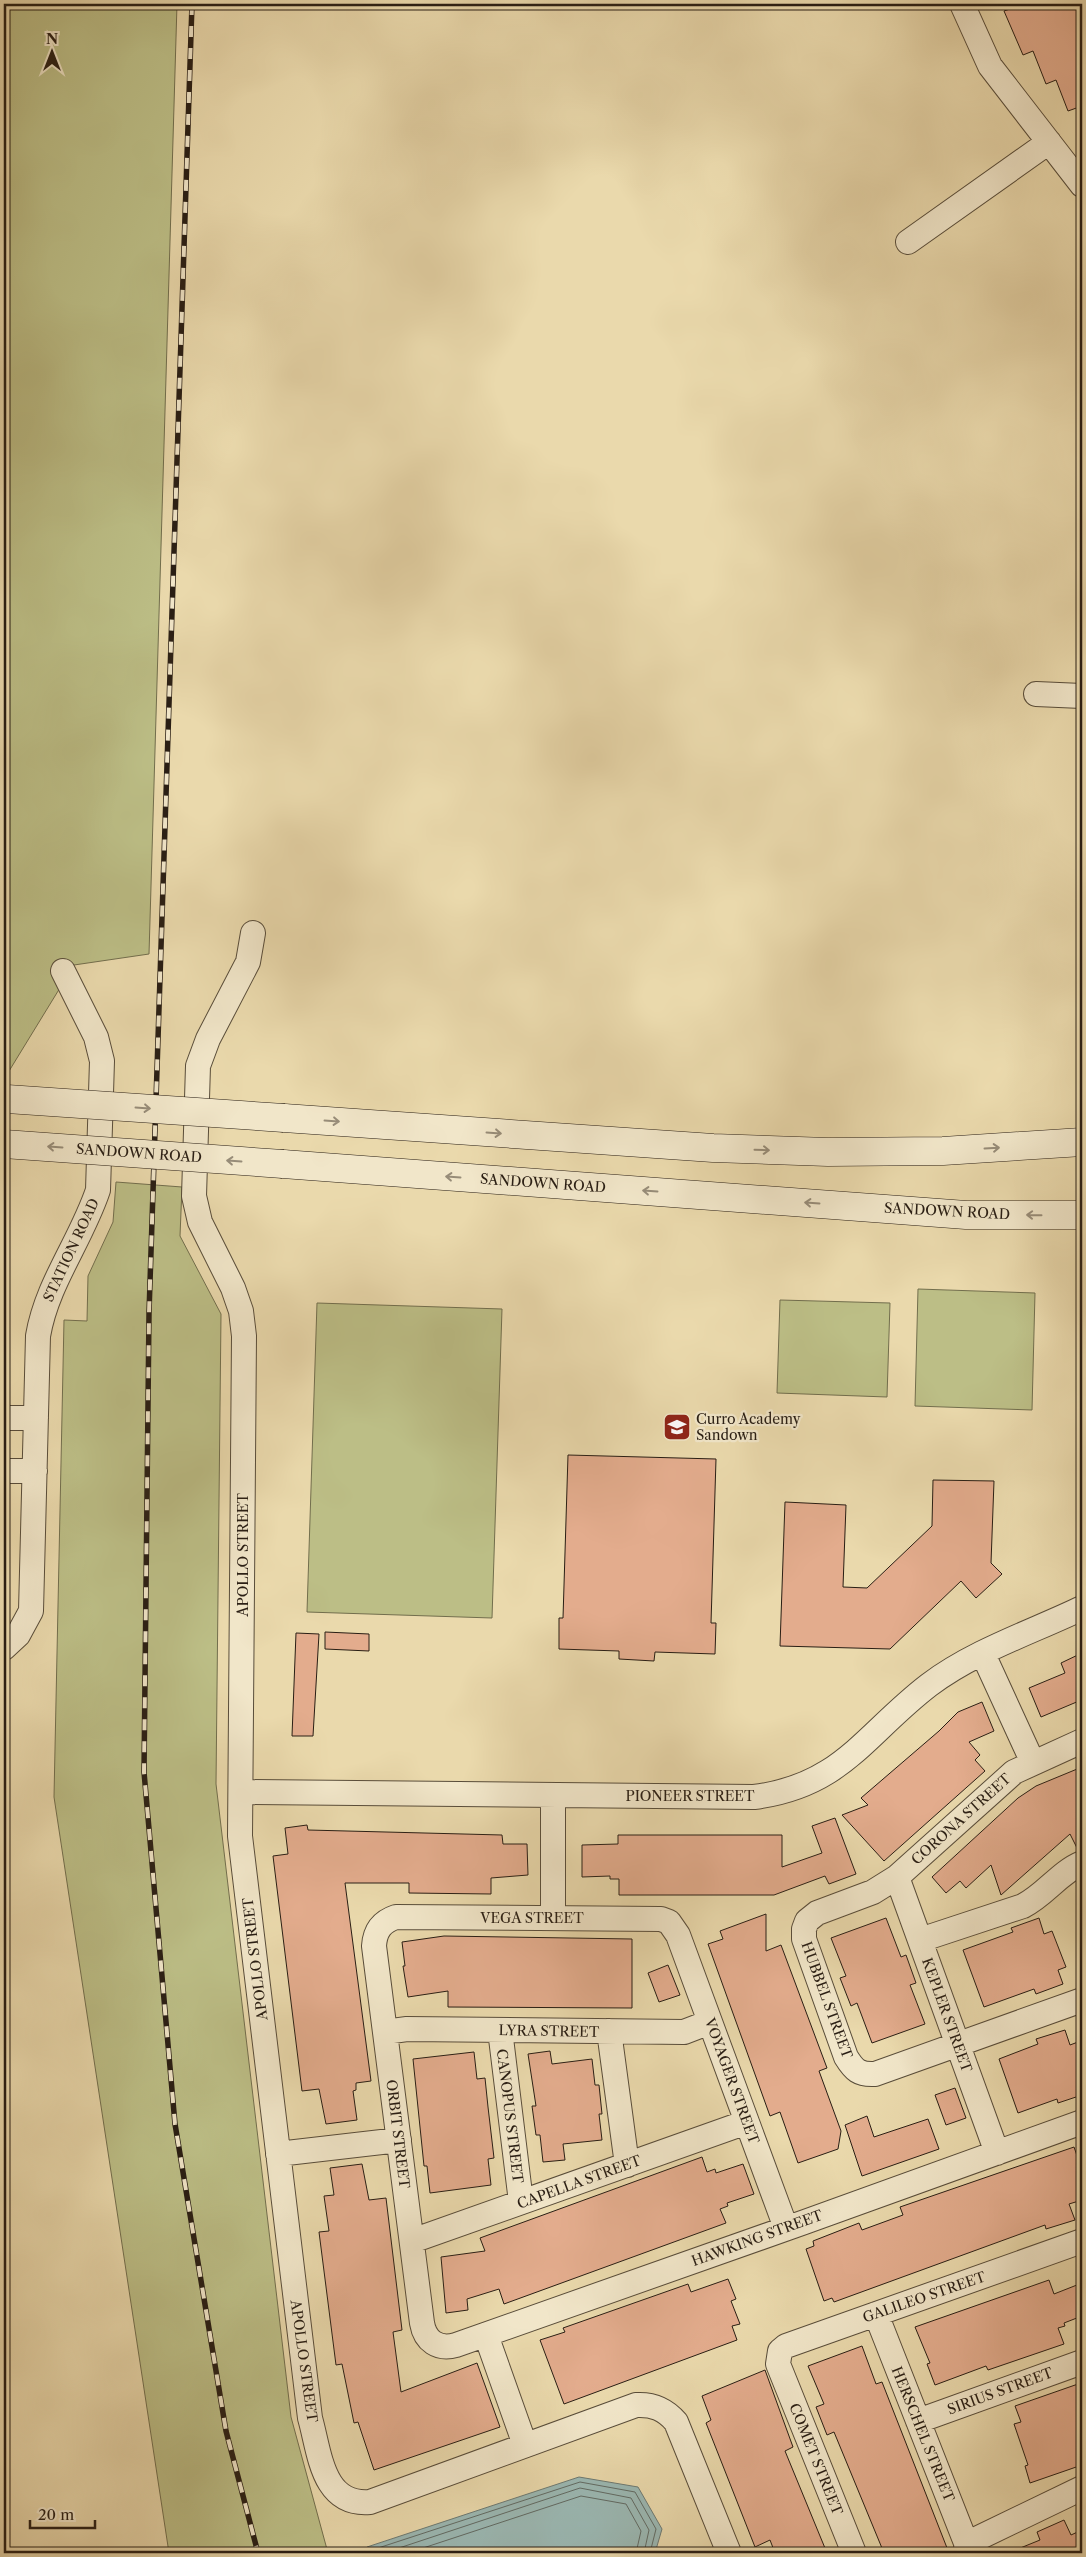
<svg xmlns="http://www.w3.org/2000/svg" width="1086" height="2557" font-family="'Libre Caslon Text',serif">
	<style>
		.green { fill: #bcbe86; stroke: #726e4d }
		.water { fill: #9bb8b3; stroke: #6d7a73 }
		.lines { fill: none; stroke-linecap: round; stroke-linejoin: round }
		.shore { stroke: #626b64; stroke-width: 1 }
		.building { fill: #e3ac8d; stroke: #291e14 }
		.minor-casing { stroke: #594d3a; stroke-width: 26 }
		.secondary-casing { stroke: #291e14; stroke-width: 29 }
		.minor { stroke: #f1e6c9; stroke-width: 24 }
		.secondary { stroke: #f1e6c9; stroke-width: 28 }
		.rail-casing { stroke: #291e14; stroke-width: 5.5 }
		.rail { stroke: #f1e6c9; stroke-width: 4; stroke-dasharray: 11; stroke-linecap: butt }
		.secondary-bridge-casing { stroke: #291e14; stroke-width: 29; stroke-linecap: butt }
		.secondary-bridge { stroke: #f1e6c9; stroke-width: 28 }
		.oneway { stroke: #978c78 }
		.labels { text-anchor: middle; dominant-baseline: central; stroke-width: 4.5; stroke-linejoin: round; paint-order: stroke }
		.street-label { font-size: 14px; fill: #291e14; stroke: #f1e6c9 }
		.poi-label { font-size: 14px; fill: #291e14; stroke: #f1e6c9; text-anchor: start }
	</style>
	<rect width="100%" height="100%" fill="#ead9ac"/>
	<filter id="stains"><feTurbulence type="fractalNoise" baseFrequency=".004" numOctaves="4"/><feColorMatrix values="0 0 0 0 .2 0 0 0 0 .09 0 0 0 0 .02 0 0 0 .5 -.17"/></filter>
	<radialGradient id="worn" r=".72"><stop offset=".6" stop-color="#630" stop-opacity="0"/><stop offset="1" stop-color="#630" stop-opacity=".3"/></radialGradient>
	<!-- green -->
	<path class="green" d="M4,4H177L149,954L74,965L6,1076H4Z
		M116,1182L182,1187L180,1236L221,1314L216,1784L291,2417L328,2553H169L54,1797L64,1320L87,1321L88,1276L113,1222Z
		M918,1289L1035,1293L1032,1410L915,1406Z
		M780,1300L890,1303L887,1397L777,1393Z
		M317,1303L502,1309L492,1618L307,1612Z"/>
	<!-- water -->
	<path class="water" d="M579,2477L638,2487L662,2529L655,2553H365L367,2547Z"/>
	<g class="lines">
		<!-- shore -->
		<path class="shore" d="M371,2553L372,2550L580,2482L635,2492L656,2529L650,2553
			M384,2553L580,2488L631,2498L649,2530L644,2553
			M408,2553L581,2496L626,2504L641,2531L636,2553"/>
	</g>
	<!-- building -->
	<path class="building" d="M1015,4H1082V106L1068,111L1056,80L1046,84L1033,51L1023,55L1004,11L1016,7Z
		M568,1455L716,1459L711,1623H716L715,1654L655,1652L654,1661L619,1659V1651L559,1649V1618H563Z
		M933,1480L994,1481L991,1563L1002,1574L976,1598L961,1581L890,1649L780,1646L785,1502L846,1505L843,1587L867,1588L932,1526Z
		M325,1632L369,1634V1651L325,1649Z
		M296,1633L319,1634L313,1736H292Z
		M1082,1653V1709L1079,1701L1041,1717L1029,1688L1065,1673L1061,1663Z
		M982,1702L994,1731L969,1742L980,1755L975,1760L985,1771L884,1861L842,1815L868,1805L861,1798L939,1731L958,1712Z
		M1082,1767V1849L1078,1850L1070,1834L1001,1895L991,1865L966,1888L960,1881L946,1893L932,1877L1018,1798L1036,1786Z
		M835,1818L856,1874L829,1884L825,1876L774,1895H619V1879H610V1876L582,1877V1845L618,1844V1835H782V1867L822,1853L812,1826Z
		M307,1825L308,1830L502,1835L503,1844H527L528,1875L491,1878V1894L409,1893V1883H345L371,2081L356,2083V2090L353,2091L357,2120L326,2124L319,2089L302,2091L273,1856L288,1854L285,1828Z
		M766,1914V1951L781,1945L827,2068L819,2071L841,2131L838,2149L798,2163L780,2112L770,2116L708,1944L723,1939L720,1931Z
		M886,1918L901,1957L906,1955L916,1983L910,1985L925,2024L872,2043L857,2003L851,2006L840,1978L846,1976L831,1938Z
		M1039,1918L1044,1934L1052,1931L1066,1967L1058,1970L1063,1984L1036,1994L1034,1989L984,2007L963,1950L1013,1932L1011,1928Z
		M444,1936L632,1939V2008L448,2007V1991L408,1997L403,1966H405L402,1942Z
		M668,1965L680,1995L659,2002L648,1973Z
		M1065,2030L1070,2045L1078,2042L1082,2057V2095L1058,2103L1057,2099L1018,2113L999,2059L1038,2044L1036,2039Z
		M550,2051L552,2064L592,2059L595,2085H599L602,2114H599L602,2140L563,2144L565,2160L543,2162L540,2135H536L532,2106H536L528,2054Z
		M474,2052L477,2079L485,2078L488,2107L494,2158L488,2159L491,2185L430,2193L427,2166H424L413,2059Z
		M955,2088L966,2118L946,2125L935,2095Z
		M867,2116L874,2137L928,2119L939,2149L862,2176L845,2125Z
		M1074,2147L1082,2170V2200L1069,2204L1075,2220L1046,2229L1045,2225L834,2302L832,2298L824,2301L806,2249L814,2246L813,2241L859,2223L862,2230L903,2215L900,2207Z
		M702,2157L707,2172L715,2169L716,2173L743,2164L754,2194L727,2203L728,2206L720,2209L726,2223L504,2304L499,2289L467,2299L468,2310L446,2313L441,2257L485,2251L480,2238Z
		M362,2164L369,2200L386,2198L402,2330L393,2332L401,2392L477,2363L500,2427L374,2470L358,2422L354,2423L342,2364L336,2365L319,2232L329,2231L324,2196L334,2195L330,2168Z
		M728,2279L736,2299L731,2301L740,2324L732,2326L737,2340L564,2404L540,2340L565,2332L563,2328L688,2284L691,2292Z
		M1049,2280L1054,2294L1082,2283V2316L1064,2323L1065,2326L1058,2328L1064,2344L988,2370L986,2366L935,2385L927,2364L930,2363L915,2327Z
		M862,2346L876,2384L882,2382L949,2553H915L913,2548L899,2553H884L834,2432L827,2435L816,2407L824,2404L808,2366Z
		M765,2370L793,2447L785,2451L827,2553H775L770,2540L755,2547L706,2423L711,2420L702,2396Z
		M1078,2384L1082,2396V2465L1030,2483L1025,2466L1028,2465L1014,2424L1021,2422L1015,2406Z
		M1064,2520L1071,2535L1082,2530V2553H1008L1040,2540L1037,2532Z"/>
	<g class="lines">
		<!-- minor casing -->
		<g class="minor-casing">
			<path id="minor" d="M962,4L990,66L1082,185
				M908,242L1049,142
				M1036,694L1082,696
				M253,933L248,962L208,1039L198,1066L194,1196L200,1222L233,1288L241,1311L244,1336L240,1836L310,2418C320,2453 322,2506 370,2502L636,2405C653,2404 665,2409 676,2422L729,2553
				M4,1418H36
				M4,1471H35
				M4,1648L18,1635L31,1611L38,1336C47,1283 81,1241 98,1190L102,1061L96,1037L63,971
				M983,1654L1033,1763
				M1082,1741L1014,1772L897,1877L873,1892L817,1913L807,1921L804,1929V1939L846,2057C854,2070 859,2075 875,2074L1082,2000
				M242,1792L754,1797C842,1786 865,1734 929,1685C974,1651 1032,1632 1082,1608
				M897,1877L997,2153
				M553,1918V1795
				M920,1940L1023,1906C1045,1895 1060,1872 1082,1863
				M500,2030L521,2202
				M609,2031L627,2165
				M385,2032L407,2029L684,2032L710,2022
				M278,2154L399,2140
				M786,2228L678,1935L669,1922L661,1919L396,1917C381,1922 375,1931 374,1946L422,2323C425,2341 438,2350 456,2345C665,2272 874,2198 1082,2122
				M412,2241L747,2122
				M876,2314L970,2553
				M486,2335L525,2445
				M918,2421L1082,2362
				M966,2544L1082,2488
				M854,2553L778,2364L780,2351L786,2346L1082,2241"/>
		</g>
		<!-- secondary casing -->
		<g class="secondary-casing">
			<path id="secondary" d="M284,1118L713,1148L828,1152L943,1151L1082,1142
				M283,1164L966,1215H1082"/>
		</g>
		<!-- minor -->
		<use href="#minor" class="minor"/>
		<!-- secondary -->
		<use href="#secondary" class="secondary"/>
		<!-- rail casing -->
		<g class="rail-casing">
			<path id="rail" d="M192,4L149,1313L144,1772L175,2124L226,2431L258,2553"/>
		</g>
		<!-- rail -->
		<use href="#rail" class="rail"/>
		<!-- secondary-bridge casing -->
		<g class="secondary-bridge-casing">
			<path id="secondary-bridge" d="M7,1099L284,1118
				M4,1144L283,1164"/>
		</g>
		<!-- secondary-bridge -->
		<use href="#secondary-bridge" class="secondary-bridge"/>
	</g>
	<!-- one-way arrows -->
	<defs><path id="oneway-shaft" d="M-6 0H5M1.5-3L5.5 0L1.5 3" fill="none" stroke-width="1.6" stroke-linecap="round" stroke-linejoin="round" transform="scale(1.25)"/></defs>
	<g class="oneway">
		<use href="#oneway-shaft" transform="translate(143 1108) rotate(4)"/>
		<use href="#oneway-shaft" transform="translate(332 1121) rotate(4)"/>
		<use href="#oneway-shaft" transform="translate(494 1133) rotate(4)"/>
		<use href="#oneway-shaft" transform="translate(55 1147) rotate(-176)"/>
		<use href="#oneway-shaft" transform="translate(992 1148) rotate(-3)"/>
		<use href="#oneway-shaft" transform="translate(762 1150) rotate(2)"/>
		<use href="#oneway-shaft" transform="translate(234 1161) rotate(-176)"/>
		<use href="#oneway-shaft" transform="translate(453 1177) rotate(-176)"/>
		<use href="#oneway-shaft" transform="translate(650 1191) rotate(-176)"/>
		<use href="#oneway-shaft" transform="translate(812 1203) rotate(-176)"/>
		<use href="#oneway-shaft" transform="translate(1034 1215) rotate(-179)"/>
	</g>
	<!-- icons -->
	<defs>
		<g id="school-square" transform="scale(1.4375)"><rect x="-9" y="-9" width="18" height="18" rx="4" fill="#8f2418" stroke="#f1e6c9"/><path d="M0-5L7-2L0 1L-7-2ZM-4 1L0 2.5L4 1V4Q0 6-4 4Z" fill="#fff"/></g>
	</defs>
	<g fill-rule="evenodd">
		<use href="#school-square" x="677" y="1427"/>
	</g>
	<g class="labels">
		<!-- street labels -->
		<g class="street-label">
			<text transform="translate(139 1153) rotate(4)">SANDOWN ROAD</text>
			<text transform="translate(543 1183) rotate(4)">SANDOWN ROAD</text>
			<text transform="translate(947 1211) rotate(3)">SANDOWN ROAD</text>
			<text transform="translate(71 1250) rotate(-65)">STATION ROAD</text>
			<text transform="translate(243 1555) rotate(-90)">APOLLO STREET</text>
			<text x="690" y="1796">PIONEER STREET</text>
			<text transform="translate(961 1819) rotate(-42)">CORONA STREET</text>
			<text x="532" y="1918">VEGA STREET</text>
			<text transform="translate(255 1959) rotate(-97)">APOLLO STREET</text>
			<text transform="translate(827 2000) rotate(70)">HUBBEL STREET</text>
			<text transform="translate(947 2015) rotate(70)">KEPLER STREET</text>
			<text transform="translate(549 2031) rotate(1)">LYRA STREET</text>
			<text transform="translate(732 2081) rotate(70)">VOYAGER STREET</text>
			<text transform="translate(510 2116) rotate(83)">CANOPUS STREET</text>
			<text transform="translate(398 2134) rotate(83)">ORBIT STREET</text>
			<text transform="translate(579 2182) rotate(-20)">CAPELLA STREET</text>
			<text transform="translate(757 2238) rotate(-20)">HAWKING STREET</text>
			<text transform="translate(924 2297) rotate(-19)">GALILEO STREET</text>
			<text transform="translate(304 2361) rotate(82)">APOLLO STREET</text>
			<text transform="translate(1000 2391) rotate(-20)">SIRIUS STREET</text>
			<text transform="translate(923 2434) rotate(68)">HERSCHEL STREET</text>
			<text transform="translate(816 2459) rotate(68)">COMET STREET</text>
		</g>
		<!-- poi labels -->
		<g class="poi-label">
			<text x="696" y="1419">Curro Academy<tspan x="696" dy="16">Sandown</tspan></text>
		</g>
	</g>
	<!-- margin -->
	<rect width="1086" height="2557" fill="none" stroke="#ead9ac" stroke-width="20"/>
	<rect x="5" y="5" width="1076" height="2547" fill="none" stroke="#291e14" stroke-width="2.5"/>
	<rect x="10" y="10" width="1066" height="2537" fill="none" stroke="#291e14"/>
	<!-- north arrow -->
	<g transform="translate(52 52)" stroke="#f1e6c9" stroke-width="4" paint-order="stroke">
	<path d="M0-4L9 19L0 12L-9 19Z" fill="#291e14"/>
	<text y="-8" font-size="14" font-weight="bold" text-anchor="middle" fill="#291e14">N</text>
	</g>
	<!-- scale -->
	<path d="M30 2520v8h65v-8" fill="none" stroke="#291e14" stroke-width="2.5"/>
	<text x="38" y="2520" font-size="15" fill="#291e14" stroke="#f1e6c9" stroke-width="4" paint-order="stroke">20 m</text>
	<rect width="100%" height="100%" filter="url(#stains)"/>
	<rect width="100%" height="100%" fill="url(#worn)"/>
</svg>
